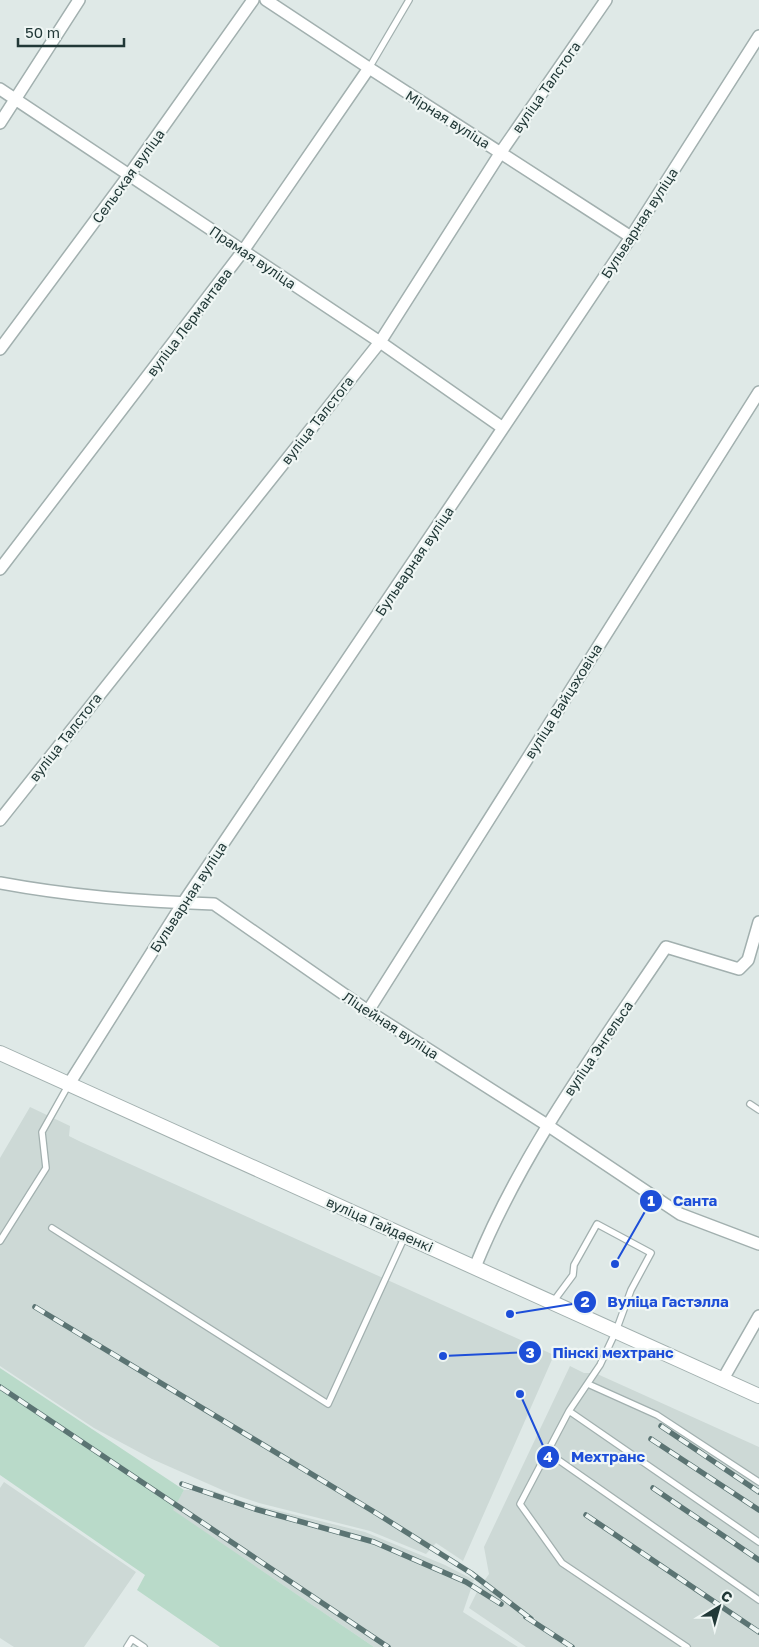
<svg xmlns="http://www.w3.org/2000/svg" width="759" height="1647" font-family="'Golos Text',sans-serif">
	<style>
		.built { fill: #cdd9d6 }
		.green { fill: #b9dac9 }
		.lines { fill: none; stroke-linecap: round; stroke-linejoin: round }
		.service-casing { stroke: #a2b0af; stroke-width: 8 }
		.minor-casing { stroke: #a2b0af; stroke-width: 14 }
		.tertiary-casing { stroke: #a2b0af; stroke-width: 16 }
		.service { stroke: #fff; stroke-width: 5.5 }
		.minor { stroke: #fff; stroke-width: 11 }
		.tertiary { stroke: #fff; stroke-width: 14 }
		.rail-casing { stroke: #5b7473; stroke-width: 5.5 }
		.rail { stroke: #eff6f4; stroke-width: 4; stroke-dasharray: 11; stroke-linecap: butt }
		.labels { text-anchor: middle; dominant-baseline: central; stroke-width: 4.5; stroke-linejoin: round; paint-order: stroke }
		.street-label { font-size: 14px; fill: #213837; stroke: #eff6f4 }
		.leader { fill: none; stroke: #1d4ed8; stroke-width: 2 }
		.callout-dot { fill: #1d4ed8; stroke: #eff6f4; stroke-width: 2 }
		.mark-label { font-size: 15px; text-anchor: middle; font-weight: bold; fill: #fff }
		.callout-label { font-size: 15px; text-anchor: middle; font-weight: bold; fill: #1d4ed8; stroke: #eff6f4; stroke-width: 4.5; stroke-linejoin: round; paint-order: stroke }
	</style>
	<rect width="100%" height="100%" fill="#dfe9e7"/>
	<!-- built -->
	<path class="built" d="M30,1107L70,1126L69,1136L81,1142L554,1355L463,1561L436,1543L426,1554L370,1531L259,1503L229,1493L152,1459L94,1428L0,1366V1158Z
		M570,1366L584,1373H595L759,1447V1647H526L469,1608L478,1590L489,1574L484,1547Z
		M4,1482L136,1572L84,1647H14L0,1638V1488Z
		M184,1490H211L247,1503L365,1532L445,1565L474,1580L463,1612L518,1647H374L172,1510Z"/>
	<!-- green -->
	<path class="green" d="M0,1368L184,1490L173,1510L374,1647H220L137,1590L145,1575L0,1475Z"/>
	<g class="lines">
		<!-- service casing -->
		<g class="service-casing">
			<path id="service" d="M369,68L409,0
				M750,1104L759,1110
				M52,1228L328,1404L405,1236
				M0,1241L46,1168L42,1132L69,1084
				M553,1302L573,1275L574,1265L597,1224L651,1253L631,1290L616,1331L600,1365L569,1411L520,1504L562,1563L687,1647
				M588,1384L657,1415L759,1482
				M569,1411L759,1542
				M547,1452L759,1600
				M127,1647L132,1639L144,1647"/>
		</g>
		<!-- minor casing -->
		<g class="minor-casing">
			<path id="minor" d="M266,0L369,68L631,237
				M0,89L380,342L503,428
				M0,123L79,0
				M0,349L129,175L253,0
				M0,569L243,251L369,68
				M0,820L380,342L501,152L606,0
				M0,883C70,896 142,902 214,904L368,1011L547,1125L680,1214L759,1244
				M368,1011L759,392
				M69,1084L183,903L481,461L631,237L759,36
				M475,1267C522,1151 597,1050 666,947L739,969L748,960L759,922
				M723,1379L759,1316"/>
		</g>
		<!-- tertiary casing -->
		<g class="tertiary-casing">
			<path id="tertiary" d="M0,1053L759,1396"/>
		</g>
		<!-- service -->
		<use href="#service" class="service"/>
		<!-- minor -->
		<use href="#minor" class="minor"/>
		<!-- tertiary -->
		<use href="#tertiary" class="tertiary"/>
		<!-- rail casing -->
		<g class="rail-casing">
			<path id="rail" d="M35,1307L376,1513L471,1573L531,1619
				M0,1387L388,1647
				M661,1426L759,1492
				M651,1439L759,1510
				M182,1484L255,1509L374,1542L466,1582L501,1604
				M653,1488L759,1560
				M586,1515L759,1632
				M526,1617L572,1647"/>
		</g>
		<!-- rail -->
		<use href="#rail" class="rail"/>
	</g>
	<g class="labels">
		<!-- street labels -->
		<g class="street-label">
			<text transform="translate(546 87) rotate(-55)">вуліца Талстога</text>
			<text transform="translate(448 119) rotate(32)">Мірная вуліца</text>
			<text transform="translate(128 176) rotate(-54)">Сельская вуліца</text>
			<text transform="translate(639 223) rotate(-57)">Бульварная вуліца</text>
			<text transform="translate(253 257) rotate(34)">Прамая вуліца</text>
			<text transform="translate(189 322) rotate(-53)">вуліца Лермантава</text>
			<text transform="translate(317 420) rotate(-52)">вуліца Талстога</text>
			<text transform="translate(414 561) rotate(-56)">Бульварная вуліца</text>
			<text transform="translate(563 701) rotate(-58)">вуліца Вайцэховіча</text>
			<text transform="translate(65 737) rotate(-52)">вуліца Талстога</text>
			<text transform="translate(188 897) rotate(-57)">Бульварная вуліца</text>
			<text transform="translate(391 1025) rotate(33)">Ліцейная вуліца</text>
			<text transform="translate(598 1048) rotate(-56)">вуліца Энгельса</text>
			<text transform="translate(380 1224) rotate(24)">вуліца Гайдаенкі</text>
		</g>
	</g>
	<!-- callouts -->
	<path class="leader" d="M615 1264L651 1201M510 1314L585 1302M443 1356L530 1352M520 1394L548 1457"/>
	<g class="callout-dot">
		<circle cx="615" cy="1264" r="5"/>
		<circle cx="510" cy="1314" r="5"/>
		<circle cx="443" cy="1356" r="5"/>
		<circle cx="520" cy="1394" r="5"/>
		<circle cx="651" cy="1201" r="12"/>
		<circle cx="585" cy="1302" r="12"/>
		<circle cx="530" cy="1352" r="12"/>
		<circle cx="548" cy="1457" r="12"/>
	</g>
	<g class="mark-label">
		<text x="651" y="1206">1</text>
		<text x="585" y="1307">2</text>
		<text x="530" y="1358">3</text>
		<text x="548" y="1462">4</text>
	</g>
	<g class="callout-label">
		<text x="695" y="1206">Санта</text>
		<text x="668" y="1307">Вуліца Гастэлла</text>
		<text x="613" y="1358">Пінскі мехтранс</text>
		<text x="608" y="1462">Мехтранс</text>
	</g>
	<!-- north arrow -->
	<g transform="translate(719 1607) rotate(37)" stroke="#eff6f4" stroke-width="4" paint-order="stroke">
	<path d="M0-4L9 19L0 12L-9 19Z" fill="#213837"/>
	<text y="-8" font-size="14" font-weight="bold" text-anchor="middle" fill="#213837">С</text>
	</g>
	<!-- scale -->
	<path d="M18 38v8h106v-8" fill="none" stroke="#213837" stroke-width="2.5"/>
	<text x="25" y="38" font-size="15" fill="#213837" stroke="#eff6f4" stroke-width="4" paint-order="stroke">50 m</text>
</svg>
